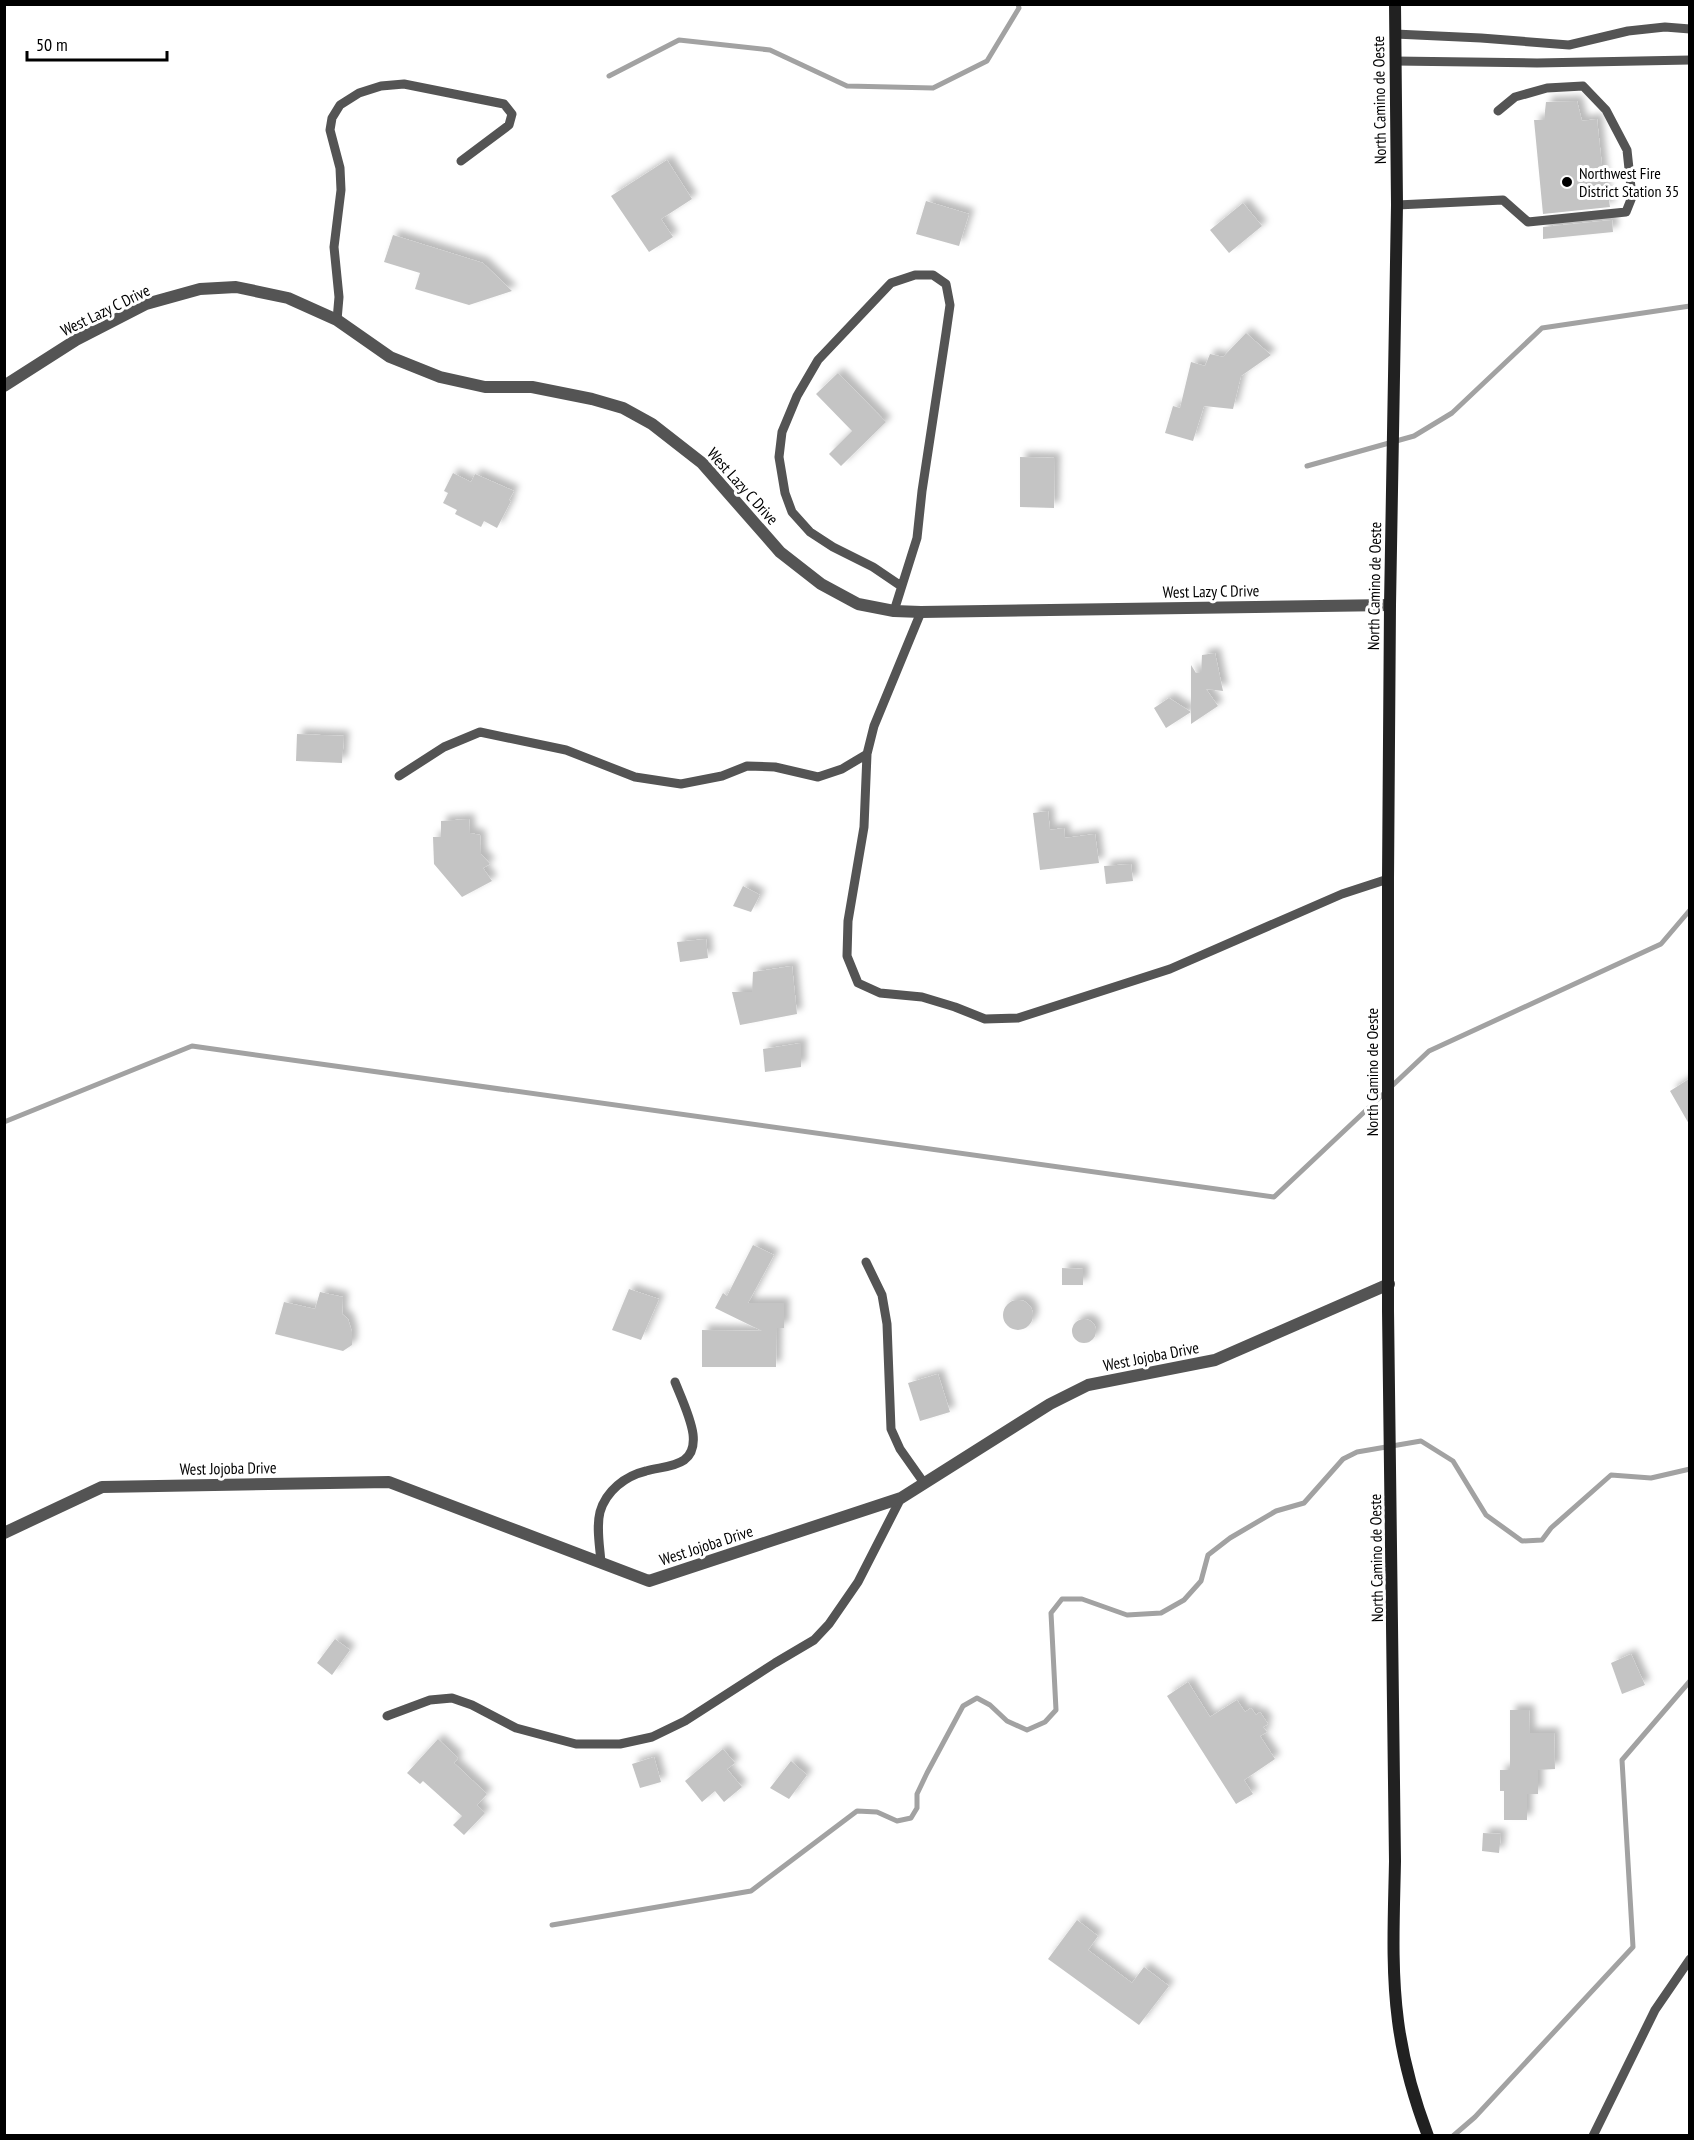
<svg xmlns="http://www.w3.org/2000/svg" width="1694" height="2140" font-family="'PT Sans Narrow',sans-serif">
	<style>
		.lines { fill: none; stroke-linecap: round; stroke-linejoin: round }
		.stream { stroke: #a2a2a2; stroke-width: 5 }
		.building { fill: #c4c4c4; filter: url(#shadow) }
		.lane { stroke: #545454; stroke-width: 9 }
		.street { stroke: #545454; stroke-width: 12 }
		.secondary { stroke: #212121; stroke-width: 12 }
		.poi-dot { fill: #000; stroke: #fff; stroke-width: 2 }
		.labels { text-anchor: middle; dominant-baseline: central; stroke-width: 6; stroke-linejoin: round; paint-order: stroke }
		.street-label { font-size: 16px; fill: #000; stroke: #fff }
		.poi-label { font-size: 16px; fill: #000; stroke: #fff; text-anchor: start }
	</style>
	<defs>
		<filter id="shadow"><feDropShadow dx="5.5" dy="-5.5" stdDeviation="3" flood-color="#0004"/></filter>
	</defs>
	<rect width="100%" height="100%" fill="#fff"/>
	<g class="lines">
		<!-- stream -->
		<path class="stream" d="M609,76L679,40L770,50L847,86L933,88L987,61L1019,8L1018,4
			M1307,466L1414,436L1452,413L1542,328L1690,306
			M4,1122L192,1046L1274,1197L1429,1051L1661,944L1690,910
			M552,1925L751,1891L857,1811L877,1812L897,1821L911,1818L917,1808V1794L927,1773L963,1706L977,1698L990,1705L1007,1721L1027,1730L1045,1722L1056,1710L1051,1613L1062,1599H1082L1127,1615L1161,1613L1184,1600L1201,1581L1208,1555L1230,1538L1276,1511L1304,1503L1343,1459L1357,1452L1421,1441L1453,1461L1486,1515L1522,1541L1542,1540L1551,1528L1611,1475L1651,1478L1690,1469
			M1453,2136L1475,2117L1633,1947L1622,1760L1690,1681"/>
	</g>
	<!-- building -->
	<path class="building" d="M1577,101L1582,121L1597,119L1605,194H1608L1610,207L1543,214L1534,120H1544L1546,102Z
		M667,160L692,199L661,219L673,237L649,252L611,196Z
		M926,201L969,214L959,246L916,234Z
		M1243,203L1262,226L1229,253L1210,230Z
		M1612,220L1613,232L1543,239V227Z
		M393,235L483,263L512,291L469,305L415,289L420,273L384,262Z
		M1246,333L1271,355L1241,376L1233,409L1204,406L1193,441L1165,433L1173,406L1180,408L1191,362L1205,366L1210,354L1223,357Z
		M838,373L886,422L841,466L829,454L852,431L816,394Z
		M1020,457L1055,458L1054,508L1020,507Z
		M453,473L471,482L475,474L514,491L509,500L511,501L497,528L484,521L481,527L455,514L457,510L443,503L448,493L444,491Z
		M1215,653L1223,691L1206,689L1218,706L1191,724V712L1166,728L1154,708L1169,698L1191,712V665L1196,673H1201L1202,655Z
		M297,734L344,736L342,763L296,761Z
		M1048,811L1050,830L1064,828L1065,838L1095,834L1099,863L1040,870L1033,813Z
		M469,819L470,833L480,835L481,854L490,864L483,868L492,881L462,897L434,864L433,837H441V821Z
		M1131,864L1133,881L1106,884L1104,866Z
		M743,886L760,895L751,912L733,906Z
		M706,939L708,958L680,962L677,942Z
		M792,966L797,1014L740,1025L732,992H752L753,972Z
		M801,1043V1067L765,1072L763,1049Z
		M1689,1079V1124L1670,1091Z
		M753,1245L774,1255L748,1303H784V1328H777L776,1367H702V1330L762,1331L715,1308L723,1293L727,1296Z
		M1062,1268L1083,1269V1285H1062Z
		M629,1289L659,1299L641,1340L612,1330Z
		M320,1292L343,1297L342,1314L348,1319L352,1332V1345L343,1351L275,1334L284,1302L315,1309Z
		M1003 1315a15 15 0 1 1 30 0a15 15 0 1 1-30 0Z
		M1072 1331a12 12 0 1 1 24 0a12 12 0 1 1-24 0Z
		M938,1374L950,1412L920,1421L908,1383Z
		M335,1639L350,1650L332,1675L317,1663Z
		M1631,1654L1645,1685L1622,1694L1611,1663Z
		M1188,1682L1210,1717L1237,1700L1245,1712L1251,1708L1256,1715L1260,1712L1268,1724L1263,1727L1267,1732L1260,1736L1275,1759L1244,1780L1253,1794L1236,1804L1167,1696Z
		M1510,1710H1529L1530,1733H1554L1555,1769L1538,1770V1794H1527V1820H1504V1791H1500V1770H1510Z
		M438,1739L458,1758L454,1763L487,1794L477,1805L485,1813L464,1835L453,1825L462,1816L423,1781L420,1784L407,1773Z
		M723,1749L735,1763L727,1769L742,1787L724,1802L715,1791L702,1802L685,1781Z
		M654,1757L661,1782L640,1788L632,1764Z
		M791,1761L807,1775L789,1799L770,1788Z
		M1483,1833L1501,1834L1499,1853L1482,1851Z
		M1077,1920L1098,1936L1088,1950L1132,1983L1144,1967L1169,1986L1139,2025L1048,1959Z"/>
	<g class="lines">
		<!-- lane -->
		<path class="lane" d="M1395,34L1481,38L1569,45L1628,31L1665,27L1690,29
			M1395,61L1537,63L1690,60
			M1397,205L1503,200L1528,222L1626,212L1632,197L1627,150L1606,110L1583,86L1547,88L1515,97L1498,111
			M337,320L339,297L334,247L341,190L340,168L330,130L332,118L340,105L359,93L381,86L404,84L504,104L512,114L509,125L461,161
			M894,611L917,538L922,491L946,333L950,305L946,284L933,275H915L891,283L818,360L797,396L782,432L779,457L785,493L792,512L810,532L833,547L873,567L901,586
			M921,612L874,726L867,754L864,827L848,921L847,956L858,983L880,993L922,997L955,1007L985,1019L1018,1018L1170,969L1342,894L1388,879
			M399,776L444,747L480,732L566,750L635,777L681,784L722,776L747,766L775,767L818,777L842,769L867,754
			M866,1262L882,1295L887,1324L891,1429L900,1449L924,1483
			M601,1563C600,1547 596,1528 600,1512C606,1491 625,1476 646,1471C667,1465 697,1468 693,1434C691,1418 681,1397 675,1382
			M387,1716L430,1700L452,1698L472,1705L516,1728L576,1744H620L652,1737L685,1721L775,1663L814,1640L829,1624L858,1582L901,1498
			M1593,2136L1655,2010L1690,1959"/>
		<!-- street -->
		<path class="street" d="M4,386L76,340L146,304L200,289L236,287L288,298L337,320L390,357L440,377L485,387H532L592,399L623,408L652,424L702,463L780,552L821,584L858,604L894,611L921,612L1390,605
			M4,1533L102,1487L389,1482L649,1581L901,1498L1050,1404L1088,1385L1215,1360L1389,1284"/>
		<!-- secondary -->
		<path class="secondary" d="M1395,4L1397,205L1390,605L1388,879V1311L1395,1861C1394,1914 1391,1968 1398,2021C1403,2060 1414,2099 1428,2136"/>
	</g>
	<!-- markers -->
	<circle class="poi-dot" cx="1567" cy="182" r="6"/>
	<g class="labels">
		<!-- street labels -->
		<g class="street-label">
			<text transform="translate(1379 100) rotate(-91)">North Camino de Oeste</text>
			<text transform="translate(105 310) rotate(-26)">West Lazy C Drive</text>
			<text transform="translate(743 486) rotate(48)">West Lazy C Drive</text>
			<text transform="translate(1374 586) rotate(-89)">North Camino de Oeste</text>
			<text transform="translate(1211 591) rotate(-1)">West Lazy C Drive</text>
			<text transform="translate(1372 1072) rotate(-90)">North Camino de Oeste</text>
			<text transform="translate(1151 1356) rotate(-11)">West Jojoba Drive</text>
			<text transform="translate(228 1468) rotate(-1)">West Jojoba Drive</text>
			<text transform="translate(706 1545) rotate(-18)">West Jojoba Drive</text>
			<text transform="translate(1376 1558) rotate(-91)">North Camino de Oeste</text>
		</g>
		<!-- poi labels -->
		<g class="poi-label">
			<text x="1579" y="173">Northwest Fire<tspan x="1579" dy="18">District Station 35</tspan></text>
		</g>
	</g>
	<!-- border -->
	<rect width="1694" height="2140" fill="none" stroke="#000000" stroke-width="12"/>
	<!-- scale -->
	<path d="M27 51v9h140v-9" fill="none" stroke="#000000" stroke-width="3"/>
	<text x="36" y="51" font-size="18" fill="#000000" stroke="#ffffff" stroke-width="4.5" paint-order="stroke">50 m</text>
</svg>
